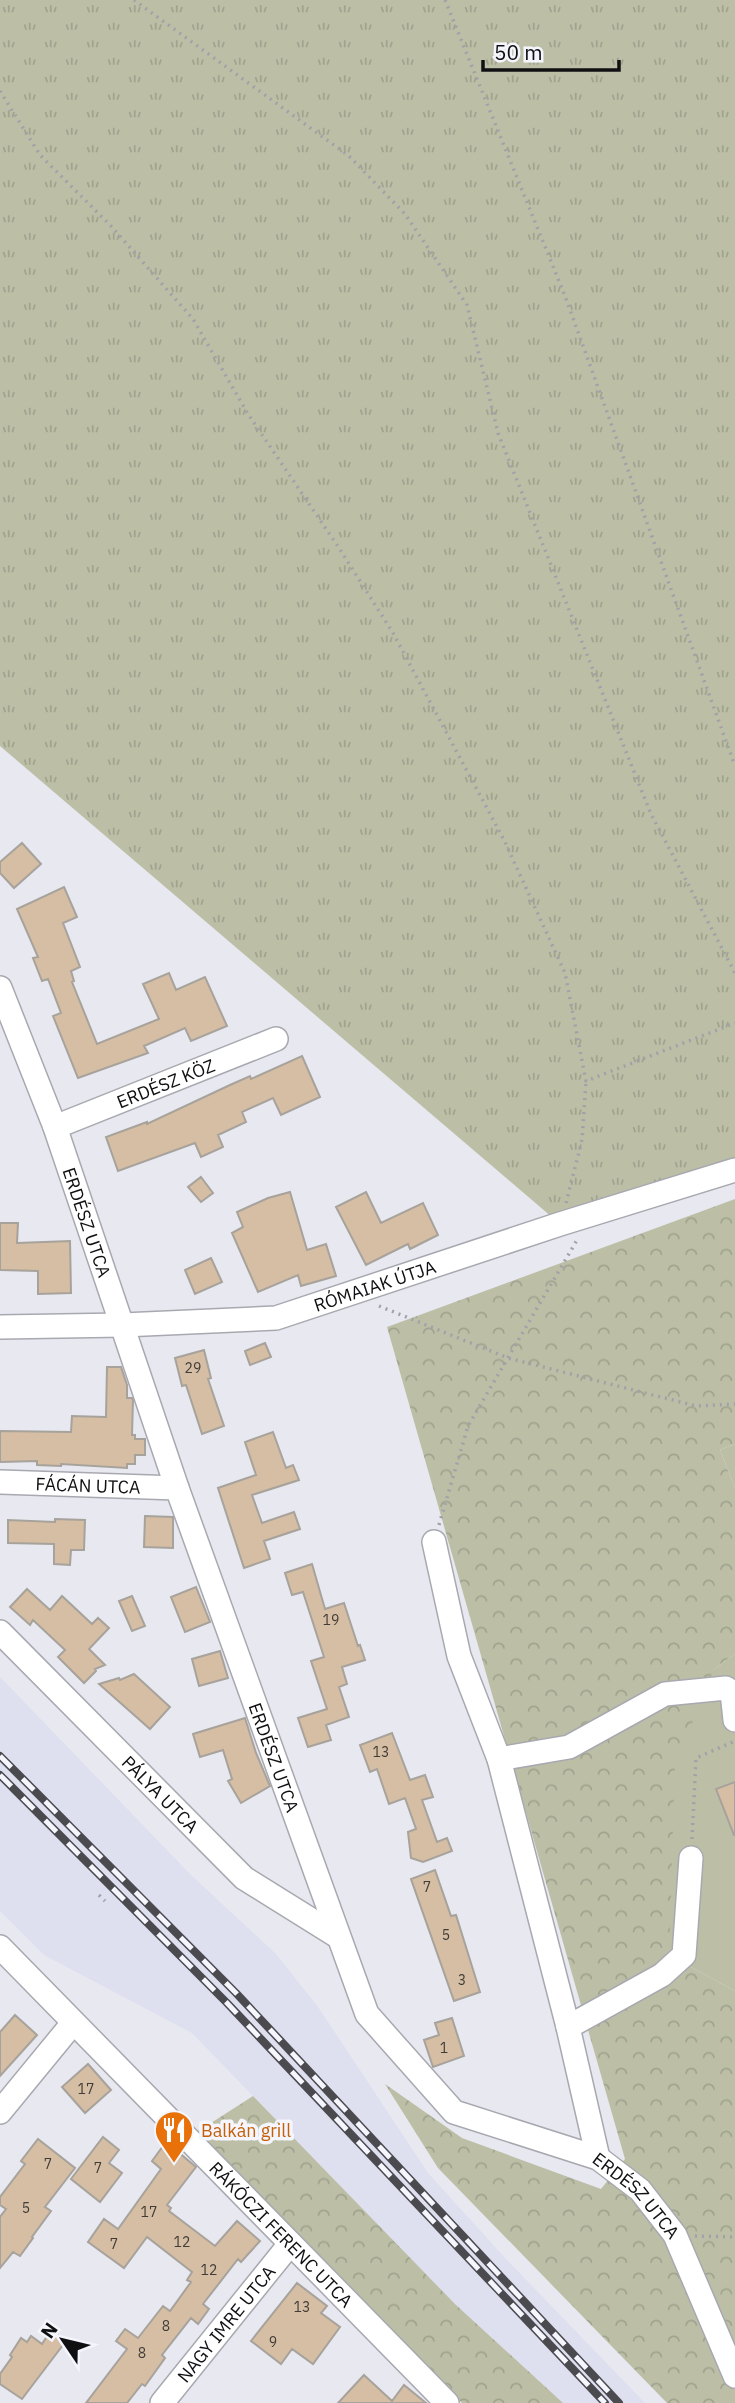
<svg xmlns="http://www.w3.org/2000/svg" width="735" height="2403" font-family="'IBM Plex Sans',sans-serif">
	<style>
		.built { fill: #dedfef }
		.grass { fill: url(#grass-tufts) }
		.forest { fill: url(#forest-crowns) }
		.park { fill: #bcbfa6 }
		.building { fill: #d5bea3; stroke: #a7a29b; stroke-width: 2 }
		.lines { fill: none; stroke-linecap: round; stroke-linejoin: round }
		.minor-casing { stroke: #a8a9b0; stroke-width: 26 }
		.path { stroke: #a1a1a8; stroke-width: 3.5; stroke-dasharray: 2 5; stroke-linecap: butt }
		.minor { stroke: #fff; stroke-width: 23 }
		.rail-casing { stroke: #4a4a4f; stroke-width: 8 }
		.rail { stroke: #f4f5fd; stroke-width: 5; stroke-dasharray: 16; stroke-linecap: butt }
		.labels { text-anchor: middle; dominant-baseline: central; stroke-width: 7; stroke-linejoin: round; paint-order: stroke }
		.number-label { font-size: 14px; fill: #413c37 }
		.street-label { font-size: 18px; fill: #101013; stroke: #f4f5fd }
		.food-label { font-size: 18px; fill: #c56008; stroke: #f4f5fd; text-anchor: start }
	</style>
	<defs>
		<pattern id="grass-tufts" width="24" height="20" patternUnits="userSpaceOnUse" patternTransform="scale(1.75)"><rect width="24" height="20" fill="#bcbfa6"/><path d="M3 7l-1-3M5 7V3M7 7l1-3M15 17l-1-3M17 17v-4M19 17l1-3" fill="none" stroke="#a1a38e"/></pattern>
		<pattern id="forest-crowns" width="20" height="18" patternUnits="userSpaceOnUse" patternTransform="scale(1.75)"><rect width="20" height="18" fill="#bcbfa6"/><path d="M2 6a3 3 0 1 1 6 0M12 15a3 3 0 1 1 6 0" fill="none" stroke="#a1a38e"/></pattern>
	</defs>
	<rect width="100%" height="100%" fill="#e7e8f0"/>
	<!-- built -->
	<path class="built" d="M0,1677L191,1875L276,1954L318,2007L428,2173L506,2259L645,2403H563L455,2304L192,2033L44,1955L0,1911Z"/>
	<!-- grass -->
	<path class="grass" d="M0,0H735V1170L560,1224L0,746Z"/>
	<!-- forest -->
	<path class="forest" d="M735,1199V1444L720,1450L735,1488V1654L714,1669L669,1955L735,1991V2403H667L438,2168L385,2084L462,2138L601,2189L625,2159L387,1327Z
		M253,2096L455,2304L563,2403H462L197,2132Z"/>
	<!-- park -->
	<path class="park" d="M735,1444V1488L720,1450Z
		M735,1654V1991L669,1955L675,1765L714,1669Z"/>
	<!-- building -->
	<path class="building" d="M22,843L41,864L14,888L0,873V862Z
		M64,887L77,917L63,923L80,967L71,971L74,981L72,982L97,1044L159,1019L143,984L169,973L176,990L205,977L227,1026L191,1041L185,1028L144,1046L148,1053L78,1078L53,1016L61,1013L48,979L42,981L33,958L38,957L17,909Z
		M302,1056L320,1097L281,1115L273,1098L242,1112L246,1122L218,1135L223,1147L201,1157L195,1143L118,1171L106,1137L147,1122V1124L230,1085L250,1076L251,1079Z
		M201,1177L213,1193L201,1202L188,1187Z
		M290,1192L307,1250L326,1244L336,1276L301,1286L298,1275L258,1292L232,1233L243,1227L237,1212L268,1198Z
		M366,1192L381,1223L423,1203L438,1235L410,1249L408,1244L366,1265L336,1207Z
		M0,1223H18L17,1243L70,1241L71,1293L38,1294V1271L0,1270Z
		M211,1258L222,1282L195,1294L185,1270Z
		M265,1343L271,1357L250,1365L245,1351Z
		M204,1350L211,1378L208,1379L224,1426L202,1434L186,1385L182,1386L175,1358Z
		M107,1367H121L127,1385V1398H132L133,1400L132,1435H135V1439H145V1455H135V1464H127V1468L61,1464V1466L37,1465V1461L0,1462V1431L71,1432L72,1416L106,1417Z
		M273,1432L286,1468L293,1465L299,1480L252,1495L262,1523L294,1512L300,1529L264,1541L270,1559L244,1568L218,1488L256,1475L245,1442Z
		M145,1516L173,1517V1548L144,1547Z
		M55,1519L85,1520L84,1550H71L70,1565L54,1564V1544L8,1543V1520L55,1522Z
		M312,1564L325,1609L344,1603L358,1646L360,1645L365,1660L342,1667L347,1684L339,1687L349,1717L326,1725L331,1740L308,1747L298,1718L327,1709L311,1661L324,1657L303,1592L292,1595L285,1573Z
		M196,1587L210,1622L185,1632L171,1597Z
		M27,1589L50,1610L62,1596L92,1624L98,1618L109,1628L89,1649L105,1665L95,1669L96,1671L84,1683L58,1657L65,1650L33,1620L30,1625L10,1607Z
		M132,1596L145,1626L132,1631L119,1601Z
		M220,1651L228,1678L199,1686L192,1659Z
		M134,1674L170,1707L150,1729L99,1684L119,1678L120,1680Z
		M245,1718L256,1753L270,1786L241,1803L228,1781L232,1779L223,1750L200,1757L193,1734Z
		M392,1733L410,1780L425,1775L433,1797L422,1800L437,1842L447,1838L452,1851L423,1862L411,1858L408,1832L416,1829L405,1798L389,1804L377,1769L370,1772L360,1745Z
		M735,1782V1835H734L716,1789Z
		M435,1870L451,1916L456,1915L480,1992L454,2001L411,1879Z
		M15,2015L37,2035L0,2076V2032Z
		M452,2018L464,2056L433,2067L424,2040L439,2035L435,2023Z
		M88,2064L111,2090L85,2113L62,2087Z
		M103,2137L119,2150L109,2163L122,2173L100,2202L71,2179Z
		M38,2139L75,2168L45,2207L51,2211L32,2237L33,2238L20,2256L13,2252L0,2268V2217L6,2209L0,2205V2197L25,2164L21,2161Z
		M166,2142L196,2167L167,2205L171,2208L169,2211L215,2246L237,2221L260,2241L241,2262L238,2259L203,2304L209,2309L198,2324L191,2318L162,2355L165,2358L145,2386L142,2384L127,2403H86L127,2349L116,2341L125,2329L138,2338L163,2306L170,2311L191,2282L187,2280L192,2272L147,2237L124,2268L88,2242L104,2219L118,2229L161,2169L152,2161Z
		M297,2283L327,2306L321,2313L340,2327L313,2364L292,2349L281,2364L251,2341Z
		M51,2330L66,2341L22,2399L0,2384V2374L12,2357L10,2355L21,2338L27,2342L31,2336L42,2344Z
		M364,2375L392,2401L404,2385L426,2403H338Z"/>
	<g class="lines">
		<!-- minor casing -->
		<g class="minor-casing">
			<g id="minor">
				<path id="s1" d="M0,988L55,1127L177,1488L367,2014L454,2112L598,2158L640,2190L675,2235L735,2376"/>
				<path id="s2" d="M55,1127L276,1039"/>
				<path id="s3" d="M0,1327L123,1325L276,1318L560,1224L735,1170"/>
				<path id="s4" d="M0,1482L177,1488"/>
				<path d="M434,1542L459,1656L499,1759L568,2027"/>
				<path id="s5" d="M0,1632L244,1878L337,1936"/>
				<path d="M499,1759L569,1747L665,1694L726,1688L732,1692L735,1720"/>
				<path id="s6" d="M0,1947L447,2403"/>
				<path d="M0,2112L73,2023"/>
				<path d="M598,2158L568,2027L662,1975L684,1955L691,1858"/>
				<path id="s7" d="M162,2403L290,2244"/>
			</g>
		</g>
		<!-- path -->
		<path class="path" d="M134,0L349,156L405,214L467,305L498,433L651,814L735,973
			M445,0L565,296L735,766
			M0,91L40,155L111,226L193,319L248,414L341,551L393,633L504,840L565,973L586,1081L735,1023
			M566,1203L582,1140L586,1081
			M379,1306L508,1358L696,1406L735,1404
			M439,1525L468,1426L577,1240
			M692,1839L696,1758L735,1741
			M99,1895L105,1901
			M695,2236L735,2237"/>
		<!-- minor -->
		<use href="#minor" class="minor"/>
		<!-- rail casing -->
		<g class="rail-casing">
			<path id="rail" d="M0,1756L236,1993L619,2403
				M0,1775L227,2003L605,2403"/>
		</g>
		<!-- rail -->
		<use href="#rail" class="rail"/>
	</g>
	<!-- icons -->
	<defs>
		<g id="restaurant-pin" transform="scale(2.0125)"><path d="M0 17L-7.5 6A9.5 9.5 0 1 1 7.5 6Z" fill="#e8710a" stroke="#f4f5fd"/><path d="M-5-6h1v4h1v-4h1v4h1v-4h1v5L-1.5 .5V6h-2V.5L-5-1ZM5-6V6H3V1.5H1.5Q1.5-4 5-6Z" fill="#fff"/></g>
	</defs>
	<g fill-rule="evenodd">
		<use href="#restaurant-pin" x="174" y="2130"/>
	</g>
	<g class="labels">
		<!-- number labels -->
		<g class="number-label">
			<text x="193" y="1368">29</text>
			<text x="331" y="1620">19</text>
			<text x="381" y="1752">13</text>
			<text x="427" y="1887">7</text>
			<text x="446" y="1935">5</text>
			<text x="462" y="1980">3</text>
			<text x="444" y="2048">1</text>
			<text x="86" y="2089">17</text>
			<text x="48" y="2164">7</text>
			<text x="98" y="2168">7</text>
			<text x="26" y="2208">5</text>
			<text x="149" y="2212">17</text>
			<text x="182" y="2242">12</text>
			<text x="114" y="2244">7</text>
			<text x="209" y="2270">12</text>
			<text x="302" y="2307">13</text>
			<text x="166" y="2326">8</text>
			<text x="273" y="2342">9</text>
			<text x="142" y="2353">8</text>
		</g>
		<!-- street labels -->
		<g class="street-label">
			<text stroke="none"><textPath href="#s2" startOffset="119">ERDÉSZ KÖZ</textPath></text>
			<text stroke="none"><textPath href="#s1" startOffset="250">ERDÉSZ UTCA</textPath></text>
			<text stroke="none"><textPath href="#s3" startOffset="380">RÓMAIAK ÚTJA</textPath></text>
			<text stroke="none"><textPath href="#s4" startOffset="88">FÁCÁN UTCA</textPath></text>
			<text stroke="none"><textPath href="#s1" startOffset="817">ERDÉSZ UTCA</textPath></text>
			<text stroke="none"><textPath href="#s5" startOffset="228">PÁLYA UTCA</textPath></text>
			<text stroke="none"><textPath href="#s1" startOffset="1426">ERDÉSZ UTCA</textPath></text>
			<text stroke="none"><textPath href="#s6" startOffset="402">RÁKÓCZI FERENC UTCA</textPath></text>
			<text stroke="none"><textPath href="#s7" startOffset="102">NAGY IMRE UTCA</textPath></text>
		</g>
		<!-- food labels -->
		<g class="food-label">
			<text x="201" y="2130">Balkán grill</text>
		</g>
	</g>
	<!-- north arrow -->
	<g transform="translate(63 2340) rotate(305)" stroke="#f4f5fd" stroke-width="5" paint-order="stroke">
	<path d="M0-5L12 26L0 18L-12 26Z" fill="#101013"/>
	<text y="-10" font-size="19" font-weight="bold" text-anchor="middle" fill="#101013">N</text>
	</g>
	<!-- scale -->
	<path d="M483 60v10h136v-10" fill="none" stroke="#101013" stroke-width="3.5"/>
	<text x="494" y="60" font-size="21" fill="#101013" stroke="#f4f5fd" stroke-width="5" paint-order="stroke">50 m</text>
</svg>
